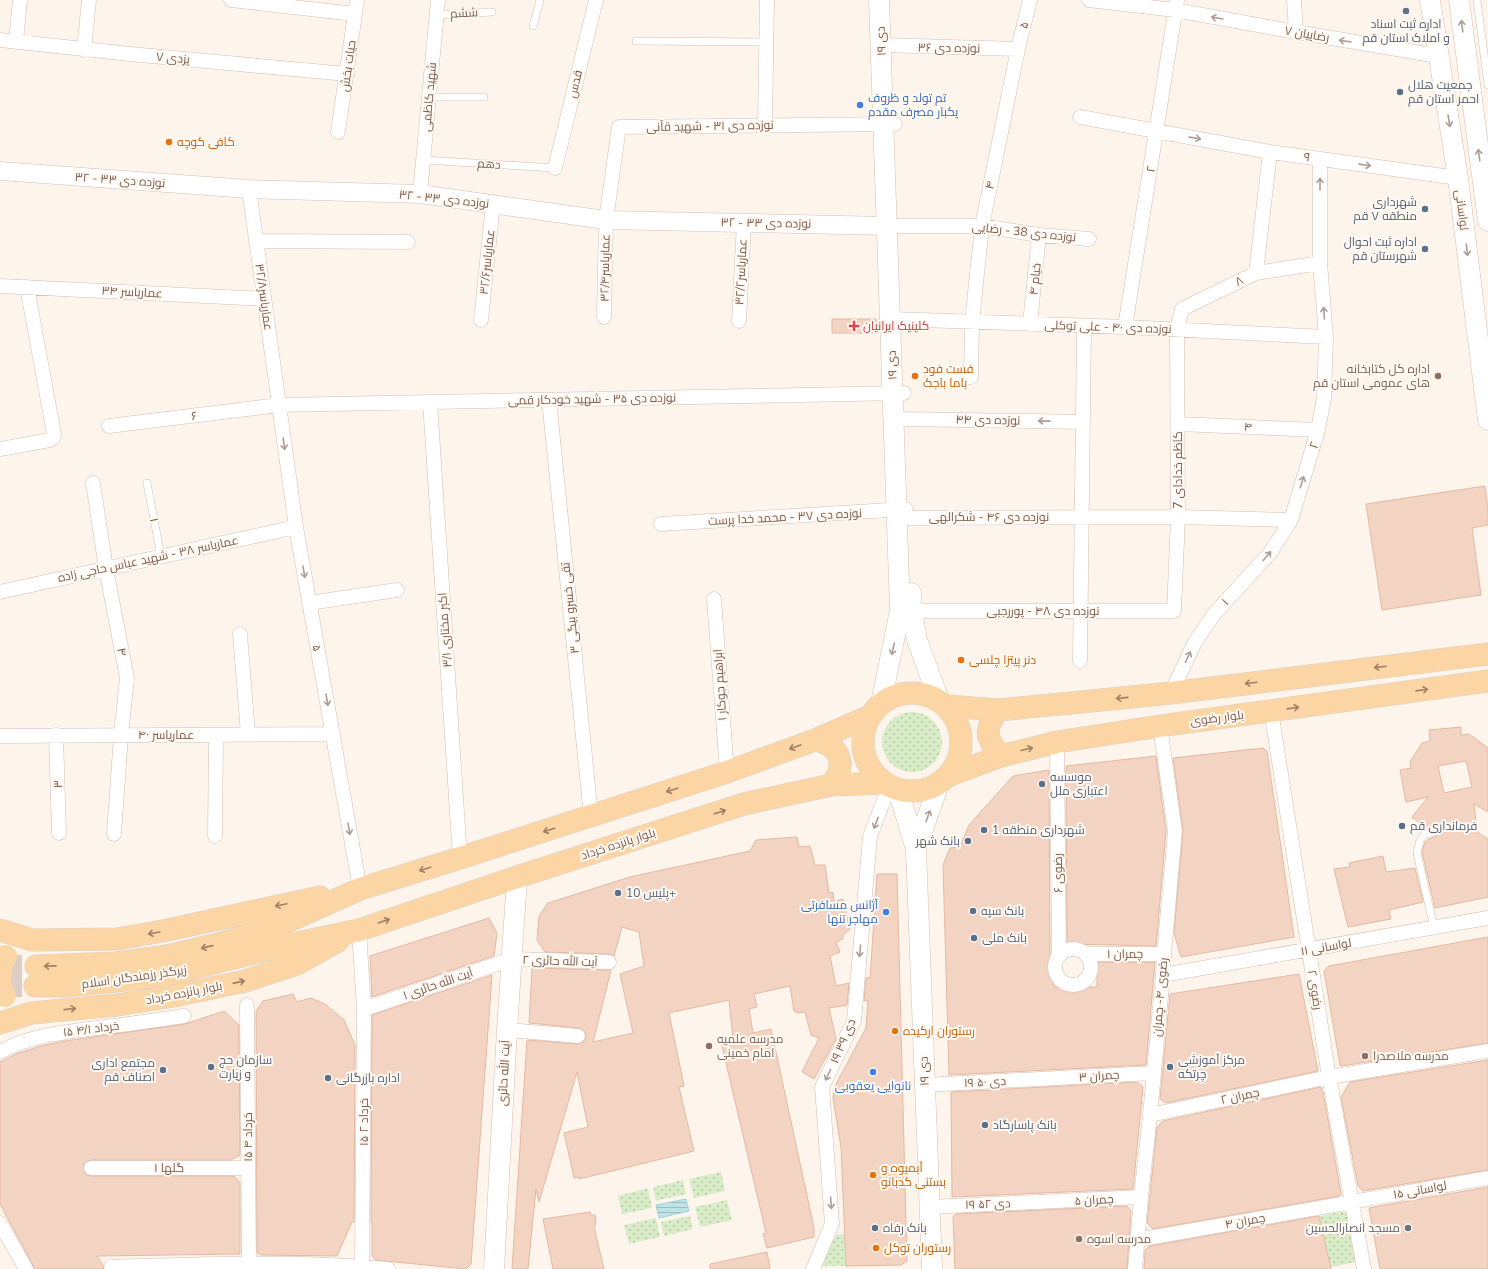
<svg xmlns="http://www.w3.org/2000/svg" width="1488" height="1269" font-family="'Nunito Sans',Cairo,sans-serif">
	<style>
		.green { fill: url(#green-dots) }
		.water { fill: url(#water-rules); stroke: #a4d4da }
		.building { fill: #f3d3c2; stroke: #e6b8a2; fill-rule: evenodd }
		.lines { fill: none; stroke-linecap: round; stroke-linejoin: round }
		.primary-tunnel { stroke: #dccec4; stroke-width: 22; stroke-dasharray: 22 11; stroke-linecap: butt }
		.service-casing { stroke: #d3beb2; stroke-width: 8 }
		.minor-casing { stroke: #d3beb2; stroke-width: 15 }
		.tertiary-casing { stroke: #d3beb2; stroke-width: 19 }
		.secondary-casing { stroke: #d6beaf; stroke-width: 21 }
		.primary-casing { stroke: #d9d1cd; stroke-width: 23 }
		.service { stroke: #fff; stroke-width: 7 }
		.minor { stroke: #fff; stroke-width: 14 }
		.tertiary { stroke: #fff; stroke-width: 18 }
		.secondary { stroke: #fff; stroke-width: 20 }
		.primary { stroke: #fbd6a4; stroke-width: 22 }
		.primary-bridge-casing { stroke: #d9d1cd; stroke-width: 23; stroke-linecap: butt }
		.primary-bridge { stroke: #fbd6a4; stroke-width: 22 }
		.oneway { stroke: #af9c94 }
		.oneway2 { stroke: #a07f67 }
		.service-dot { fill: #5c6f8a; stroke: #fff9f2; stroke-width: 1.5 }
		.shop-dot { fill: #3f7fe0; stroke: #fff9f2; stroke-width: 1.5 }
		.food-dot { fill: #e8710a; stroke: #fff9f2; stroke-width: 1.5 }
		.health-dot { fill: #e0444e; stroke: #fff9f2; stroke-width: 1.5 }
		.education-dot { fill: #8d6e63; stroke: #fff9f2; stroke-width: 1.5 }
		.worship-dot { fill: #6b7280; stroke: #fff9f2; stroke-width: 1.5 }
		.labels { text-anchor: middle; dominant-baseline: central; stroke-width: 4; stroke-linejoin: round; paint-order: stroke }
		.street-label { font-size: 12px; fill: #795a4d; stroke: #fff9f2 }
		.service-label { font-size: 12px; fill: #4e5e75; stroke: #fff9f2; text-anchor: start }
		.shop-label { font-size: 12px; fill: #366cbe; stroke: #fff9f2; text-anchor: start }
		.food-label { font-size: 12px; fill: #c56008; stroke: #fff9f2; text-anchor: start }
		.health-label { font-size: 12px; fill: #be3a42; stroke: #fff9f2; text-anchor: start }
		.education-label { font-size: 12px; fill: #785e54; stroke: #fff9f2; text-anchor: start }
		.worship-label { font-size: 12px; fill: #5b616d; stroke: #fff9f2; text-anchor: end }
	</style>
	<defs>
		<pattern id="green-dots" width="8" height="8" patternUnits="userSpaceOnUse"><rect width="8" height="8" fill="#d9ecc8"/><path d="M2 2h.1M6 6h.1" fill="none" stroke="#b5c2a5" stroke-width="1.8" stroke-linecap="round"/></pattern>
		<pattern id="water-rules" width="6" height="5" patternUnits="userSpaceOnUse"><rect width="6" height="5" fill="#bee4e8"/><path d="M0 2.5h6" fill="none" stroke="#9fbcbe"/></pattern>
	</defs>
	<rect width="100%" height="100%" fill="#fdf5eb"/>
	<!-- green -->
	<path class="green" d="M882 742a30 30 0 1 1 60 0a30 30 0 1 1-60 0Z
		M721,1172L725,1191L694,1198L689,1179Z
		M683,1180L686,1194L656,1201L653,1187Z
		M648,1188L652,1208L622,1214L618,1196Z
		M727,1200L732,1220L700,1227L695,1207Z
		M1347,1211L1356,1262L1330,1267L1319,1216Z
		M690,1216L693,1229L664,1236L661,1222Z
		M656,1218L660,1237L629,1244L624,1225Z
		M837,1234L845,1235L846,1266H822V1259Z"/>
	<!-- water -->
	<path class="water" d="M686,1199L689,1211L659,1218L656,1205Z"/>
	<!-- building -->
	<path class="building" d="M832,319H876V333H832Z
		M1485,486L1488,509V525L1472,528L1481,595L1382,610L1366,504Z
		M1461,727V735L1469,734L1488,748V812L1474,804L1477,832L1488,839V897L1435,908L1422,852L1425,842L1429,839L1437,836L1439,831L1435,827L1428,829L1412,817L1428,797L1406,802L1400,770L1411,768L1410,762L1422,743L1430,741L1429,730ZM1466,761L1472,787L1444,793L1438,766Z
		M1263,748L1267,751L1294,937L1181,957L1174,933L1183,830L1173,758Z
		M1156,756L1166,831L1156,946L1070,944L1067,942L1066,766Z
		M1049,770L1050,956L1054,962V987H1097V962H1155L1146,1065L949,1075L943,865L950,848L960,847L969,825L1013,776Z
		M797,837L799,847L810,846L815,865H825L829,893L833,892L834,902L843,899L850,929L843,935V939L836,942L840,952L830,956L836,986L849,983L847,1005L829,1008L836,1039L814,1079L802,1072L819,1038L811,1035L805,1012L798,1013L794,1011L790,986L754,994L757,1007L749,1009L753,1033L771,1029L814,1228V1237L767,1248L763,1234L766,1233L722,1046L723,1041L733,1039L729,1000L669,1013L684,1086L679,1087L694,1151L579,1179V1177L574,1178L564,1133L588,1127L577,1072L539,1202L536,1189L528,1269H512L527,1040L578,1044L585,1041L586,1036L585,1032L579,1028L529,1023L532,968L611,970L593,1042L633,1033L620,974L644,966L639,932L622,927L614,956L609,954L545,952L537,940L539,916L548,903L630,877L750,851L756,840Z
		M1383,856L1386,872L1415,868L1423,902L1389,910L1391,919L1348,927L1334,869L1350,867L1349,863Z
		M877,874H897L907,1261L901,1265L846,1266L841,1147L833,1098L835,1086L866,1028L868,1000L864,1001L866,978H870Z
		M489,918L497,933L494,956L372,997L370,956Z
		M1488,937V1043L1341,1066L1340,1065L1324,971L1329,966Z
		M1299,974L1318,1071L1166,1103L1160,1099L1170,994Z
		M492,975L471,1264L466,1269L376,1260L372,1256V1222H371L372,1015Z
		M293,994L297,1002L311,998L325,1004L344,1020L355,1045L354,1222H352L337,1256L261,1255L257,1253L256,1011L263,1001Z
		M224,1011L239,1025L240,1155L231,1160H91L84,1163L83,1168L86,1175L91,1176H234L240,1183V1254L97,1256L103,1265V1269H35L0,1204V1062L16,1054L40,1046L65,1041L185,1024Z
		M1488,1060V1170L1363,1191L1358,1186L1341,1097L1350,1082Z
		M1137,1082L1143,1087L1133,1189L952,1197L951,1092Z
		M1321,1087L1322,1092H1323L1336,1165L1341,1194L1340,1196L1153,1229L1147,1223L1157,1127L1163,1121Z
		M1488,1187V1269H1380L1369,1208Z
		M1127,1206L1131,1211L1127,1269H955L953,1217L956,1214Z
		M590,1212L591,1215H595L596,1225L594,1227L604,1269H553L543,1219Z
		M1319,1216L1331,1269H1144L1145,1250L1150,1246Z
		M767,1252L770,1269H710V1264Z"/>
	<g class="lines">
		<!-- primary-tunnel -->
		<path class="primary-tunnel" d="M0,966H36
			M0,986H35"/>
		<!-- service casing -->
		<g class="service-casing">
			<path id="service" d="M1477,0L1488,85
				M437,15L492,12
				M533,26L540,0
				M636,41L766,42
				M429,97H484
				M424,160L555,168
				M147,483L161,556
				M1434,928L1417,853L1420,840L1424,835L1434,832"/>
		</g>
		<!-- minor casing -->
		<g class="minor-casing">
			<path id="minor" d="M231,0L355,14
				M1089,0L1175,10L1296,32L1438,56
				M1294,0L1296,32
				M0,40L130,54L347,74
				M16,42L20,0
				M881,45L1018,49
				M84,50L89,0
				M1080,117L1270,152L1458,178
				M765,125L767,0
				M338,132L357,0
				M555,168L596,0
				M249,189L296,527L360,889
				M420,194L438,0
				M887,226H982L1039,235L1089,239
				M256,241L408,242
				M1256,273L1270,152
				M0,286L264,299
				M604,317L606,220L619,127L895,124
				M890,319L1125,327L1326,337
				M481,320L493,204
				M739,321L744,223
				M1030,324L1039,235
				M1125,327L1177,0
				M932,378L971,377L972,322L982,226L1018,49L1030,0
				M549,400L591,816
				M430,402L460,858
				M894,418L905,419L1083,422
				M1178,424L1318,430
				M109,426L279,405L904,393
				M0,449L50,440L53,438L54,434L27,287
				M93,483L106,569L127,678L121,735L114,834
				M897,518L1178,517L1291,520
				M661,524L906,509
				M0,592L296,527
				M714,599L727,772
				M309,603L397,590
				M912,611H1174L1178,517L1177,330L1182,309L1256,273L1320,263
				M240,634L248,734
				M1080,661L1084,326
				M1171,693L1195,642L1215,613L1270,553L1291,520L1318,430L1324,398L1326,337L1320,263V159
				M1271,711L1329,1077L1364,1269
				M56,735L59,833
				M0,736L333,734
				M1057,742L1059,956
				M215,836L216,735
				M359,930L364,1009L362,1266
				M1055 967a18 18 0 1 1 36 0a18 18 0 1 1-36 0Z
				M1086,954H1164
				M1163,975L1488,918
				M247,1005L249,1269
				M364,1009L512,959L609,962
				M507,1030L578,1036
				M0,1052C32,1034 69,1032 104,1027C131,1024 158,1020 184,1016
				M925,1085L1153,1073
				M1150,1115L1329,1077L1488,1051
				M91,1168H248
				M930,1207L1141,1197
				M0,1223L26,1269
				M1137,1240L1488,1178
				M111,1267C203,1264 296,1260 388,1269
				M813,1269L832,1224L822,1087L854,1021L870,837L889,786
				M1135,1269L1141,1197L1150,1115L1163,975L1164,954L1175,831L1160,726"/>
		</g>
		<!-- tertiary casing -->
		<g class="tertiary-casing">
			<path id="tertiary" d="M0,171L249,189L420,194L606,220L887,226"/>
		</g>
		<!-- secondary casing -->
		<g class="secondary-casing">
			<path id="secondary" d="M879,0L900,611L881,703
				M1430,0L1458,178L1488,420
				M1459,0L1488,221
				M911,593L912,611L917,640L939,700
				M898,790L916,849L932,1269
				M916,849L939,784
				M494,1269L507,1030L517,877"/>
		</g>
		<!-- primary casing -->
		<g class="primary-casing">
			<path id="primary" d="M863 742a49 49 0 1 1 98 0a49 49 0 1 1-98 0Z
				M947,706L998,710L1081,702L1171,693L1488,654
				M998,710C984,730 985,738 1001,756
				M815,740C840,745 848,765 831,785
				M950,775L1001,756L1057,742L1160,726L1488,681
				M0,930L32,940L117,939L163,931L320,897
				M36,966L117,963L167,956L218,944L271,929L360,889L460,858L727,772L815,740L870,716
				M35,986H65L117,981L170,974L278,947L359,930L517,877L744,804L831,785L883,783
				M0,1023L31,1013L117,1005L174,996L245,981L297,964L338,941"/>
		</g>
		<!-- service -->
		<use href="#service" class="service"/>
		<!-- minor -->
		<use href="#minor" class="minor"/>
		<!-- tertiary -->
		<use href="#tertiary" class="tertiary"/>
		<!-- secondary -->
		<use href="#secondary" class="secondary"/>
		<!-- primary -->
		<use href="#primary" class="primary"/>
		<!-- primary-bridge casing -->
		<g class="primary-bridge-casing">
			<path id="primary-bridge" d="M0,976L2,965L6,956
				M0,977L1,986L5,996"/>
		</g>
		<!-- primary-bridge -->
		<use href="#primary-bridge" class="primary-bridge"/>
	</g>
	<!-- one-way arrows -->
	<defs><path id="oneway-shaft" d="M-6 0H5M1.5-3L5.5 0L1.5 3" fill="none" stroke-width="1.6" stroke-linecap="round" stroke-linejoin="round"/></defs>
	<g class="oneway">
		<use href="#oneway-shaft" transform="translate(1217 18) rotate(-170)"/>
		<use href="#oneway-shaft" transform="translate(1462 26) rotate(-98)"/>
		<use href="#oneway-shaft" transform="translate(1345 41) rotate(-171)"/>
		<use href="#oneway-shaft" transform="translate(1449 121) rotate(81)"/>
		<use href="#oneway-shaft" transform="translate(1195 138) rotate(10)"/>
		<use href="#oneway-shaft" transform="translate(1479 155) rotate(-98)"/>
		<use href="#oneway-shaft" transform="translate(1365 165) rotate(8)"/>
		<use href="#oneway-shaft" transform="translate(1320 184) rotate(-90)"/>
		<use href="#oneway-shaft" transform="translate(1467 250) rotate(83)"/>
		<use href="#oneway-shaft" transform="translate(1324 313) rotate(-94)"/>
		<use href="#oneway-shaft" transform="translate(1044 421) rotate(-179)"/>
		<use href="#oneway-shaft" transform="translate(284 444) rotate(82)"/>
		<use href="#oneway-shaft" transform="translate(1302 482) rotate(-73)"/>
		<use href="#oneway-shaft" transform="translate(1267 556) rotate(-50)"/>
		<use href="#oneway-shaft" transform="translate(304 572) rotate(80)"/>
		<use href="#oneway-shaft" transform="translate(893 649) rotate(103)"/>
		<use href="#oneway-shaft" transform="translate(1188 657) rotate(-65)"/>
		<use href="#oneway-shaft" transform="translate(327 700) rotate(80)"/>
		<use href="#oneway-shaft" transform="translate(928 816) rotate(-71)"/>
		<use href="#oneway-shaft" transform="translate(876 823) rotate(110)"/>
		<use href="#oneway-shaft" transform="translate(349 829) rotate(80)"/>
		<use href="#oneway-shaft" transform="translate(860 951) rotate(95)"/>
		<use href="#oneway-shaft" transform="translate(828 1075) rotate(116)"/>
		<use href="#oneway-shaft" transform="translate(831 1203) rotate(86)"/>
	</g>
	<g class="oneway2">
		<use href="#oneway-shaft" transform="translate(1380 667) rotate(173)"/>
		<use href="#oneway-shaft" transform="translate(1251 683) rotate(173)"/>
		<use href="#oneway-shaft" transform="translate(1422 690) rotate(-8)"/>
		<use href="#oneway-shaft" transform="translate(1122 698) rotate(174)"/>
		<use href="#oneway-shaft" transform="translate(1293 708) rotate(-8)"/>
		<use href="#oneway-shaft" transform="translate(795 747) rotate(160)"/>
		<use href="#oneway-shaft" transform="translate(1027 749) rotate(-14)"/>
		<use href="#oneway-shaft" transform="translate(672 790) rotate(162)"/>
		<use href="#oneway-shaft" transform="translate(720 812) rotate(-18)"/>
		<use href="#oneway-shaft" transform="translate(549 830) rotate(162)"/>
		<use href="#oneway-shaft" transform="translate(425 869) rotate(163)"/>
		<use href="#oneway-shaft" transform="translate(281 905) rotate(168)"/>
		<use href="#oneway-shaft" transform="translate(384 921) rotate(-19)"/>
		<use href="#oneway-shaft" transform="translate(154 933) rotate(170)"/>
		<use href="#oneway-shaft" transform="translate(207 947) rotate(167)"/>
		<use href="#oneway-shaft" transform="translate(50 966) rotate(179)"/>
		<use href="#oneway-shaft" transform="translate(239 982) rotate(-13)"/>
		<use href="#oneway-shaft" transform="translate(70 1009) rotate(-6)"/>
	</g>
	<!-- markers -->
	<g class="service-dot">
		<circle cx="1406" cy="11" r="4"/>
		<circle cx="1400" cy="92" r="4"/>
		<circle cx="1425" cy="209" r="4"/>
		<circle cx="1425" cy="249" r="4"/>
		<circle cx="1042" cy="784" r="4"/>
		<circle cx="1402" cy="826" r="4"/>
		<circle cx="984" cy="830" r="4"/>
		<circle cx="968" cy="841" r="4"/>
		<circle cx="618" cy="893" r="4"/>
		<circle cx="973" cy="911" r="4"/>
		<circle cx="974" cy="938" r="4"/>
		<circle cx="211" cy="1067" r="4"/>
		<circle cx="1170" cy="1067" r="4"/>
		<circle cx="163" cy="1070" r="4"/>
		<circle cx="328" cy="1078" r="4"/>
		<circle cx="985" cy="1125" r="4"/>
		<circle cx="875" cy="1228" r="4"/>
	</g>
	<g class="shop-dot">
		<circle cx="860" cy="105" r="4"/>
		<circle cx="886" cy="912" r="4"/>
		<circle cx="873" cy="1072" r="4"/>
	</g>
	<g class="food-dot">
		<circle cx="169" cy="142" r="4"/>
		<circle cx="915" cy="376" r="4"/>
		<circle cx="961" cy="660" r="4"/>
		<circle cx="895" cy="1031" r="4"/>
		<circle cx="873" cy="1175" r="4"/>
		<circle cx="876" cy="1248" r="4"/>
	</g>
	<path class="health-dot" d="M852 320h4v4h4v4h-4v4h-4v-4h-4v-4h4z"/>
	<g class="education-dot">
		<circle cx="1438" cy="376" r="4"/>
		<circle cx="709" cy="1046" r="4"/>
		<circle cx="1365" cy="1056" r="4"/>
		<circle cx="1079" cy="1239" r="4"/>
	</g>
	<circle class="worship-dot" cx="1408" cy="1228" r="4"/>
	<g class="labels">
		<!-- street labels -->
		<g class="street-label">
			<text transform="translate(464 13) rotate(-3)">ششم</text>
			<text transform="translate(1024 25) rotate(-76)">۵</text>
			<text transform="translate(1307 34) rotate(10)">۷ رضاییان</text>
			<text transform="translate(881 41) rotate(-92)">۱۹ دی</text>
			<text transform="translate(949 48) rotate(1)">نوزده دی ۳۶</text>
			<text transform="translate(173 58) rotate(5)">یزدی ۷</text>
			<text transform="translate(348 66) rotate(-82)">حیات بخش</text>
			<text transform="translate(575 84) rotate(-76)">قدس</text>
			<text transform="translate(429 97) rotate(-85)">شهید کاظمی</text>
			<text transform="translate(710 126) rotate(-1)">نوزده دی ۳۱ - شهید قآنی</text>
			<text transform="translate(1307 157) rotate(8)">۹</text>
			<text transform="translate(489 164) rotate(4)">دهم</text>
			<text transform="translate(1151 169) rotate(-81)">۲</text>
			<text transform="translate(120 180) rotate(4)">۳۲ - نوزده دی ۳۳</text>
			<text transform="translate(990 185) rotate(-78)">۴</text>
			<text transform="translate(444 199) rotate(6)">۳۲ - نوزده دی ۳۳</text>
			<text transform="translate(1462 210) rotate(83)">لواسانی</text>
			<text transform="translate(766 223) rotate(1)">۳۲ - نوزده دی ۳۳</text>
			<text transform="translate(1024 232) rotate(6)">نوزده دی 38 - رضایی</text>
			<text transform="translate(487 262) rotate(-84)">عماریاسر۳۲/۶</text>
			<text transform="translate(605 268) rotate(-89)">عماریاسر۳۲/۴</text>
			<text transform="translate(741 272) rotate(-87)">عماریاسر۳۲/۲</text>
			<text transform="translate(1035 279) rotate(-84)">۴ خیام</text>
			<text transform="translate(1239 281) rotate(-26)">۸</text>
			<text transform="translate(132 292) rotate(3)">عماریاسر ۳۴</text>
			<text transform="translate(264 297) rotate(82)">عماریاسر۳۲/۸</text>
			<text transform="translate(1108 327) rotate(2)">نوزده دی ۴۰ - علی توکلی</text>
			<text transform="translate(892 365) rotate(-92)">۱۹ دی</text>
			<text transform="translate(592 399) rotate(-1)">نوزده دی ۳۵ - شهید خودکار قمی</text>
			<text transform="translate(194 416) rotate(-7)">۶</text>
			<text transform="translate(988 420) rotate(1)">نوزده دی ۴۴</text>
			<text transform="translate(1248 427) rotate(3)">۴</text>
			<text transform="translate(1314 445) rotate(-73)">۲</text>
			<text transform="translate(1178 470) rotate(-90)">7 کاظم خدادای</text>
			<text transform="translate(785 517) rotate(-3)">نوزده دی ۳۷ - محمد خدا پرست</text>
			<text x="989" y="517">نوزده دی ۴۶ - شکرالهی</text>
			<text transform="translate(154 520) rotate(79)">۱</text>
			<text transform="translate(148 559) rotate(-12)">عماریاسر ۳۸ - شهید عباس حاجی زاده</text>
			<text transform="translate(1225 602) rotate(-47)">۱</text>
			<text transform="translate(570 608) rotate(-96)">۳ تقی خسرو بیگی</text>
			<text x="1043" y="611">نوزده دی ۴۸ - پوررجبی</text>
			<text transform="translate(445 630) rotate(-94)">۳/۱ اکبر مختاری</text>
			<text transform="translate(317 648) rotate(80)">۵</text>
			<text transform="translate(122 652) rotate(79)">۴</text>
			<text transform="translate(720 685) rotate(-94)">۱ ابراهیم جوکار</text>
			<text transform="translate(1217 718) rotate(-7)">بلوار رضوی</text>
			<text x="166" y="735">عماریاسر ۴۰</text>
			<text transform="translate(58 784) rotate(-92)">۳</text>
			<text transform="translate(618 844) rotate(-18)">بلوار پانزده خرداد</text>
			<text transform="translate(1058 873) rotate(-91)">رضوی ۶</text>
			<text transform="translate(1326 947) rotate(-10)">لواسانی ۱۱</text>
			<text transform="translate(1125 954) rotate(-1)">چمران ۱</text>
			<text transform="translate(560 961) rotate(2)">آیت الله حائری ۲</text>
			<text transform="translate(134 977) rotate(-8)">زیرگذر رزمندگان اسلام</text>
			<text transform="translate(438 984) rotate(-19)">آیت الله حائری ۱</text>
			<text transform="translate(1315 990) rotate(81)">رضوی ۲</text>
			<text transform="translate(184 993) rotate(-11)">بلوار پانزده خرداد</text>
			<text transform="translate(1160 997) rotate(-85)">رضوی ۴- چمران</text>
			<text transform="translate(91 1029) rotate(-7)">۱۵ خرداد ۴/۱</text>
			<text transform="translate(843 1041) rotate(-67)">۱۹ دی ۳۹</text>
			<text transform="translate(924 1071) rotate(-92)">۱۹ دی</text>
			<text transform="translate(504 1073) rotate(-87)">آیت الله حائری</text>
			<text transform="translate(1099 1076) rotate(-4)">چمران ۳</text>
			<text transform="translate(985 1082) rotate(-3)">۱۹ دی ۵۰</text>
			<text transform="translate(1240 1096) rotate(-12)">چمران ۲</text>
			<text transform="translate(364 1122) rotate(-90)">۱۵ خرداد ۲</text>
			<text transform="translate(248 1137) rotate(-90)">۱۵ خرداد ۴</text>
			<text x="169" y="1168">گلها ۱</text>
			<text transform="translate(1420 1190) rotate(-10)">لواسانی ۱۵</text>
			<text transform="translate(1094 1200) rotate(-3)">چمران ۵</text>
			<text transform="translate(988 1204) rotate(-2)">۱۹ دی ۵۲</text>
			<text transform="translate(1245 1221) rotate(-10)">چمران ۴</text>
		</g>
		<!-- service labels -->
		<g class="service-label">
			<text x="1406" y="24" text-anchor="middle">اداره ثبت اسناد<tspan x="1406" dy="14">و املاک استان قم</tspan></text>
			<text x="1408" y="85">جمعیت هلال<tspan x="1408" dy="14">احمر استان قم</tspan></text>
			<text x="1417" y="202" text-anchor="end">شهرداری<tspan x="1417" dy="14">منطقه ۷ قم</tspan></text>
			<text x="1417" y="242" text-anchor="end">اداره ثبت احوال<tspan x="1417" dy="14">شهرستان قم</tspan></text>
			<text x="1050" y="777">موسسه<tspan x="1050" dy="14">اعتباری ملل</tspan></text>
			<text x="1410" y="826">فرمانداری قم</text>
			<text x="992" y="830">شهرداری منطقه 1</text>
			<text x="960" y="841" text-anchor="end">بانک شهر</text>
			<text x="626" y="893">پلیس 10+</text>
			<text x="981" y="911">بانک سپه</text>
			<text x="982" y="938">بانک ملی</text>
			<text x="219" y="1060">سازمان حج<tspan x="219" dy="14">و زیارت</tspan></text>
			<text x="1178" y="1060">مرکز آموزشی<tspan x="1178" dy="14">چرتکه</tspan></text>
			<text x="155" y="1063" text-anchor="end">مجتمع اداری<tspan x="155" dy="14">اصناف قم</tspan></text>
			<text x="336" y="1078">اداره بازرگانی</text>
			<text x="993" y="1125">بانک پاسارگاد</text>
			<text x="883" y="1228">بانک رفاه</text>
		</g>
		<!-- shop labels -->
		<g class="shop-label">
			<text x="868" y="98">تم تولد و ظروف<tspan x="868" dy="14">یکبار مصرف مقدم</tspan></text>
			<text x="878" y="905" text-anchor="end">آژانس مسافرتی<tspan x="878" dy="14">مهاجر تنها</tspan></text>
			<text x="873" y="1086" text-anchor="middle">نانوایی یعقوبی</text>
		</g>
		<!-- food labels -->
		<g class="food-label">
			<text x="177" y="142">کافی کوچه</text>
			<text x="923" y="369">فست فود<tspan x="923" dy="14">باما باجک</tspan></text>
			<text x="969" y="660">دنر پیتزا چلسی</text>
			<text x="903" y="1031">رستوران ارکیده</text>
			<text x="881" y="1168">آبمیوه و<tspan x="881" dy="14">بستنی کدبانو</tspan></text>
			<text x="884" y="1248">رستوران توکل</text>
		</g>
		<!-- health labels -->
		<g class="health-label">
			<text x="863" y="326">کلینیک ایرانیان</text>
		</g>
		<!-- education labels -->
		<g class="education-label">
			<text x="1430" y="369" text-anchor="end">اداره کل کتابخانه<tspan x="1430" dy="14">های عمومی استان قم</tspan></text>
			<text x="717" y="1039">مدرسه علمیه<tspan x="717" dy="14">امام خمینی</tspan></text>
			<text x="1373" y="1056">مدرسه ملاصدرا</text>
			<text x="1087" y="1239">مدرسه اسوه</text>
		</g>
		<!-- worship labels -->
		<g class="worship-label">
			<text x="1400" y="1228">مسجد انصارالحسین</text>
		</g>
	</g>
</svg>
